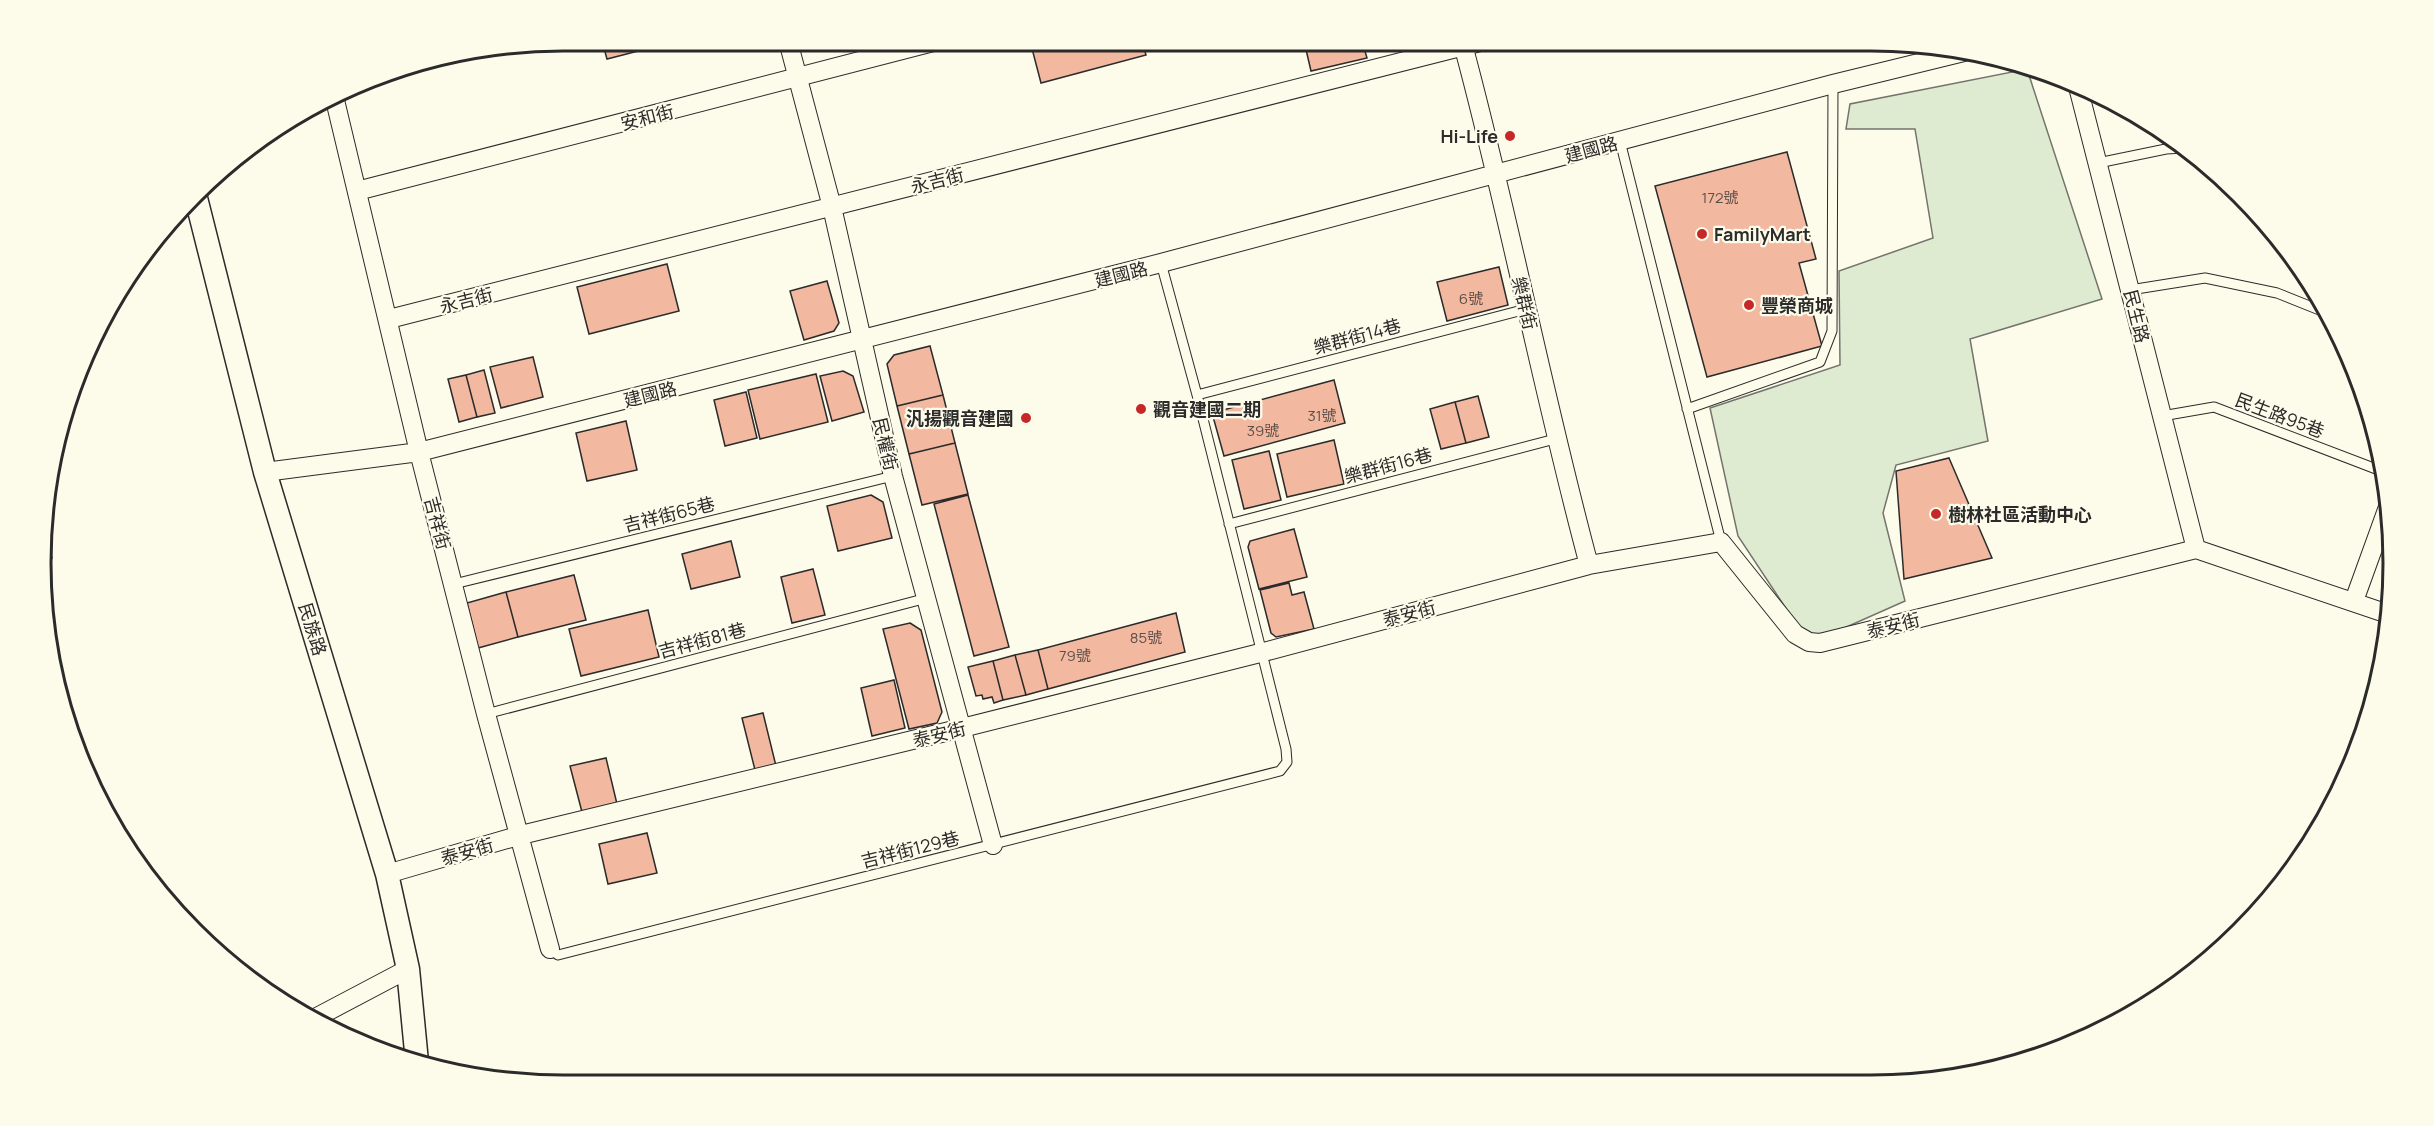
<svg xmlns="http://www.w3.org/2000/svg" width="2434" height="1126" font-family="Manrope,'Noto Sans TC',sans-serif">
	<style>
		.green { fill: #deebd1; stroke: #74746e; stroke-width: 1.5 }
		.building { fill: #f2b8a0; stroke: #2b2b2b; stroke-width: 1.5 }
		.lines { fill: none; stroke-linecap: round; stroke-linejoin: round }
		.service-casing { stroke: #2b2b2b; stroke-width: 11 }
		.minor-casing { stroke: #2b2b2b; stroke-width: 20 }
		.tertiary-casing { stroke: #2b2b2b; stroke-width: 25 }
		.service { stroke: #fdfbea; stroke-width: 9 }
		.minor { stroke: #fdfbea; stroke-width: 18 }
		.tertiary { stroke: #fdfbea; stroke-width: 22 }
		.poi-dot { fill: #c62828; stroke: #fdfbea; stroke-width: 2 }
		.labels { text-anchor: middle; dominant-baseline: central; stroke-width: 4.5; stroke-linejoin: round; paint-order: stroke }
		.number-label { font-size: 15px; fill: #5d4e48 }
		.street-label { font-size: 18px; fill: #2b2b2b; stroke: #fdfbea }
		.poi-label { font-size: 18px; font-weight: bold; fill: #2b2b2b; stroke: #fdfbea; text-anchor: start }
		.rim { fill: none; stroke: #2b2b2b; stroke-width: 3 }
	</style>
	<rect width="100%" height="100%" fill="#fdfbea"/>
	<!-- green -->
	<path class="green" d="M2027,69L2102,299L1970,339L1988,441L1896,465L1883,513L1905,601L1824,637L1813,636L1799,628L1738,536L1710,408L1840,365L1839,271L1933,238L1915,129H1846L1850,104Z"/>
	<!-- building -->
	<path class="building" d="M602,41H653L654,47L607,59Z
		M1030,41H1142L1146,55L1041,83Z
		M1304,41H1362L1367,58L1311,71Z
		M1787,152L1816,259L1799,263L1822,346L1707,377L1655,186Z
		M667,264L679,311L589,334L577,287Z
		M1499,267L1508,305L1447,321L1437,282Z
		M827,281L839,323L834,331L804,340L790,291Z
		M930,346L943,395L897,406L887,364L894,355Z
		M533,357L543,397L501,408L490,367Z
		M484,370L495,413L477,417L466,375Z
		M843,371L853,376L864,412L832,421L820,376Z
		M816,374L828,422L760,439L748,390Z
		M466,375L477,417L459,422L448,379Z
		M1334,380L1345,423L1224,456L1212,413Z
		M746,392L757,438L725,446L714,400Z
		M943,395L955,443L909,454L897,406Z
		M1478,396L1489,437L1466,443L1455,402Z
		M1455,402L1466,443L1441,449L1430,409Z
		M626,421L637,470L587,481L576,433Z
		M1334,440L1344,484L1287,497L1277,454Z
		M955,443L968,494L922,505L909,454Z
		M1269,451L1281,500L1244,509L1232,460Z
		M1949,458L1992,558L1904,579L1896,471Z
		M871,495L883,502L892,538L838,551L827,506Z
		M968,495L1009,647L974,656L934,504Z
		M44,527L52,558L41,562Z
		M1294,529L1307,577L1259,589L1248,547L1250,541Z
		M731,541L740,577L691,589L682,554Z
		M813,569L825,615L792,623L781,577Z
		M574,575L586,620L518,637L506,592Z
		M42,577L48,600L44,601Z
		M1289,583L1292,595L1304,592L1314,629L1276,637L1271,633L1260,590Z
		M506,592L518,637L478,648L467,603Z
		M648,610L659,657L581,676L569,629Z
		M1176,613L1185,652L1048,689L1038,650Z
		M910,623L921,630L942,712L937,723L909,729L883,629Z
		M1038,650L1048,689L1026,695L1015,655Z
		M1015,655L1026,695L1003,700L993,661Z
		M993,661L1003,700L994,703L992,697L983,699L982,695L976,696L968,667Z
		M894,680L905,728L872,736L861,688Z
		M763,713L776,766L755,770L742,718Z
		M606,758L617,804L582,812L570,766Z
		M647,833L657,873L608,884L599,844Z"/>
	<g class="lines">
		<!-- service casing -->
		<g class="service-casing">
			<path id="service" d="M1620,141L1721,542
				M2098,163L2166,149L2185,148
				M2130,290L2205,278L2277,293L2327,313
				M1197,395L1526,309
				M1687,409L1820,362L1832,331L1833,84
				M2162,416L2214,407L2384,472
				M1229,524L1555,439
				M454,584L893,476
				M486,714L927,598
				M550,949L558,955L1280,771L1287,762L1286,749L1197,395L1161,263"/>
		</g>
		<!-- minor casing -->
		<g class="minor-casing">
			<path id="minor" d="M788,41L832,207L893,476L993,845
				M1462,41C1509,214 1542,391 1589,565
				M2077,83L2196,549
				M334,96L419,452L486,714L550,949
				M357,191L937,41
				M389,319L1484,41
				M265,472L419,452L1161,263L1833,84L1972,50
				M2354,601L2388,507
				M387,874L521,835L962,728L1260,653L1589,565L1721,542L1795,634L1809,642L1820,643L2196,549L2388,614
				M317,1017L408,969"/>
		</g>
		<!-- tertiary casing -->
		<g class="tertiary-casing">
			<path id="tertiary" d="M196,198L265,472L387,874L408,969L417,1062"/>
		</g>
		<!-- service -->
		<use href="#service" class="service"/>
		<!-- minor -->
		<use href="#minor" class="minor"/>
		<!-- tertiary -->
		<use href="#tertiary" class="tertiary"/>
	</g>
	<!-- markers -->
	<g class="poi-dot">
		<circle cx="1510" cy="136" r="6"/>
		<circle cx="1702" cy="234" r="6"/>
		<circle cx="1749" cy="305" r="6"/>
		<circle cx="1141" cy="409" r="6"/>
		<circle cx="1026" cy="418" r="6"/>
		<circle cx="1936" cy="514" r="6"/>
	</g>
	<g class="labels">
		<!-- number labels -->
		<g class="number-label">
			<text x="1720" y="197">172號</text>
			<text x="1471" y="298">6號</text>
			<text x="1322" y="415">31號</text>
			<text x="1263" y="430">39號</text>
			<text x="1146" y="637">85號</text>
			<text x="1075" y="655">79號</text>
		</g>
		<!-- street labels -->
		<g class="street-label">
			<text transform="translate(647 117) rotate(-14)">安和街</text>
			<text transform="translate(1591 149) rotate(-15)">建國路</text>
			<text transform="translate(937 180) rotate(-14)">永吉街</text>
			<text transform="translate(1121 274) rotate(-14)">建國路</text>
			<text transform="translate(466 300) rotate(-14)">永吉街</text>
			<text transform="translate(1525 303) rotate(77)">樂群街</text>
			<text transform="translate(2137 316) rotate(76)">民生路</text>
			<text transform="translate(1357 336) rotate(-15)">樂群街14巷</text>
			<text transform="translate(650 394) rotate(-14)">建國路</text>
			<text transform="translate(2280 415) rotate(21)">民生路95巷</text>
			<text transform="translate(886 444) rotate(77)">民權街</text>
			<text transform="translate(1388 465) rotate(-15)">樂群街16巷</text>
			<text transform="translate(669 514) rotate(-14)">吉祥街65巷</text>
			<text transform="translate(438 523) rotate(75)">吉祥街</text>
			<text transform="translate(1409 613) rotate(-15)">泰安街</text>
			<text transform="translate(1893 625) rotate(-14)">泰安街</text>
			<text transform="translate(313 629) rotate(73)">民族路</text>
			<text transform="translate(702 640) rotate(-15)">吉祥街81巷</text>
			<text transform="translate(939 734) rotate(-14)">泰安街</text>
			<text transform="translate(910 849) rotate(-14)">吉祥街129巷</text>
			<text transform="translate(467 851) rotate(-16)">泰安街</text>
		</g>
		<!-- poi labels -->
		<g class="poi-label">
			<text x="1498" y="136" text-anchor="end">Hi-Life</text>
			<text x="1714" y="234">FamilyMart</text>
			<text x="1761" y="305">豐榮商城</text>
			<text x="1153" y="409">觀音建國二期</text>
			<text x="1014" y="418" text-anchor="end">汎揚觀音建國</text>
			<text x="1948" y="514">樹林社區活動中心</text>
		</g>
	</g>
	<!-- crop -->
	<path d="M0 0H2434V1126H0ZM563 51H1871A512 512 0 0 1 2383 563V563A512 512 0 0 1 1871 1075H563A512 512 0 0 1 51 563V563A512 512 0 0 1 563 51Z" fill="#fdfbea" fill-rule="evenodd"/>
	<path class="rim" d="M563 51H1871A512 512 0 0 1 2383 563V563A512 512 0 0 1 1871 1075H563A512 512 0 0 1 51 563V563A512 512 0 0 1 563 51Z"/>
</svg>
